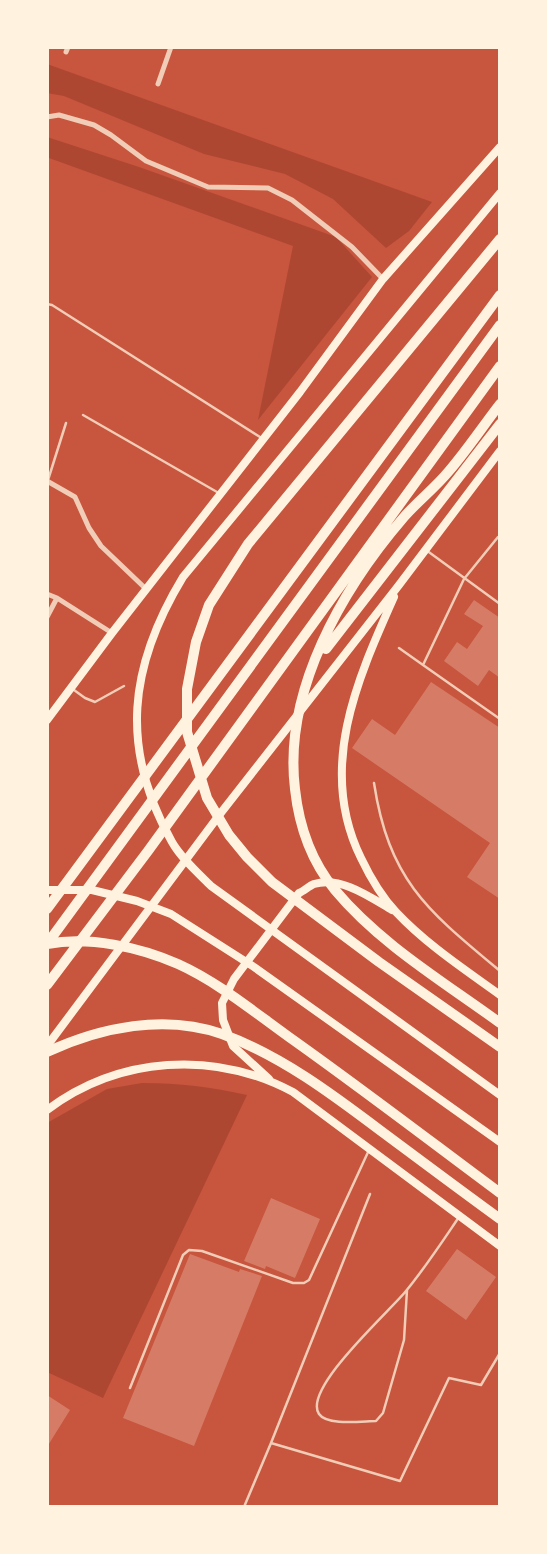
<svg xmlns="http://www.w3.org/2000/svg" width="547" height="1554" font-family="Montserrat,sans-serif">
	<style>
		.green { fill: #ae4732 }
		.building { fill: #d67c66 }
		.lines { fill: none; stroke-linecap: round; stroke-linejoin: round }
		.service { stroke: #f1ccb7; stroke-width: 2.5 }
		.minor { stroke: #f1ccb7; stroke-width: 5 }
		.secondary { stroke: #fff3e0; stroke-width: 8 }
		.trunk { stroke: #fff3e0; stroke-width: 10 }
		.motorway { stroke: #fff3e0; stroke-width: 10 }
	</style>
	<rect width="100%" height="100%" fill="#c8553d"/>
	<!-- green -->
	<path class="green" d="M47,64L432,202L409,231L386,248L333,199L285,174L204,154L64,96L47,93Z
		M47,137L139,167L336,237L372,277L258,420L293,246L49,158L47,160Z
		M142,1083C180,1083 211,1087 247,1095L103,1398L47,1372V1123L107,1089Z"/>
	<!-- building -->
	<path class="building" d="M474,600L500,618V678L489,670L478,686L444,661L457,642L467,649L483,626L464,614Z
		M431,682L500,728V899L467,877L490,843L352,748L372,719L395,735Z
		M271,1198L320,1219L295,1278L266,1266L265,1269L244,1261Z
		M457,1249L496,1277L466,1320L426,1291Z
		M190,1254L239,1272L240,1269L262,1276L194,1446L123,1418Z
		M47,1395L70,1410L47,1447Z"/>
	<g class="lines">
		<!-- service -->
		<path class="service" d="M47,304L52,305L260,437
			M83,415L217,492
			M48,480L66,423
			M498,537L464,579L423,665L500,719
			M426,550L500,604
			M399,648L423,665
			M74,690L85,698L95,702L124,686
			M374,783C389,881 428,911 500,971
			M370,1194L271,1443L400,1481L449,1378L481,1385L500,1353
			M407,1290L404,1340L383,1413L376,1421C363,1421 327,1426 319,1414C302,1389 390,1311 406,1291C425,1268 442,1242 459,1217
			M130,1388L183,1255L189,1250L202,1251L293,1283H304L309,1280L369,1150
			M244,1507L271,1443"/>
		<!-- minor -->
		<path class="minor" d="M66,52L68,47
			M158,84L171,47
			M47,117L59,115L94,125L111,135L146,161L208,187L268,188L292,200L352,247L383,279
			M47,481L75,497L89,528L101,546L146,589
			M47,594L57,598L112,633
			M47,617L57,598"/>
		<!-- secondary -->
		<path class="secondary" d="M500,193L183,577C129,666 119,748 172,842C181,858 198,873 211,886L500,1095
			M394,597C357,680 317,769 361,858C370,877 381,896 396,912C426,944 464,969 500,995
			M47,720L112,633L300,392L383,279L500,147
			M47,890H92L137,901L171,914L254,967L500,1142
			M47,1046L220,814L399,585L500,451
			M269,1079L233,1046L223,1020L222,1003L234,979L299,893C304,891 309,886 314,884C341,876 370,897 392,910
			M47,1110C119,1056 214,1050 293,1092L500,1246"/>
		<!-- trunk -->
		<path class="trunk" d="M47,909L500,295"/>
		<!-- motorway -->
		<path class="motorway" d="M500,239L248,544L209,605L196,642L187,689V732L207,798L229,835L247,857L272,882L379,962L500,1047
			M500,404C483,426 467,450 449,471C435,488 418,501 404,517C342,589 283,691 295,789C299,826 311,861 335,890C380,944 444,982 500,1023
			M326,649L500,424
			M47,944L500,325
			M47,944C89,936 139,947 178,964C218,982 254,1012 289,1037C361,1088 430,1141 500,1193
			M47,985L148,851L500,366
			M47,1052C101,1027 165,1014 222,1034C280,1055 332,1094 381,1131C420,1160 460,1190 500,1219"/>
	</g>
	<!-- border -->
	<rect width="547" height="1554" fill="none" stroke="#fff3e0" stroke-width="98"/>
</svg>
